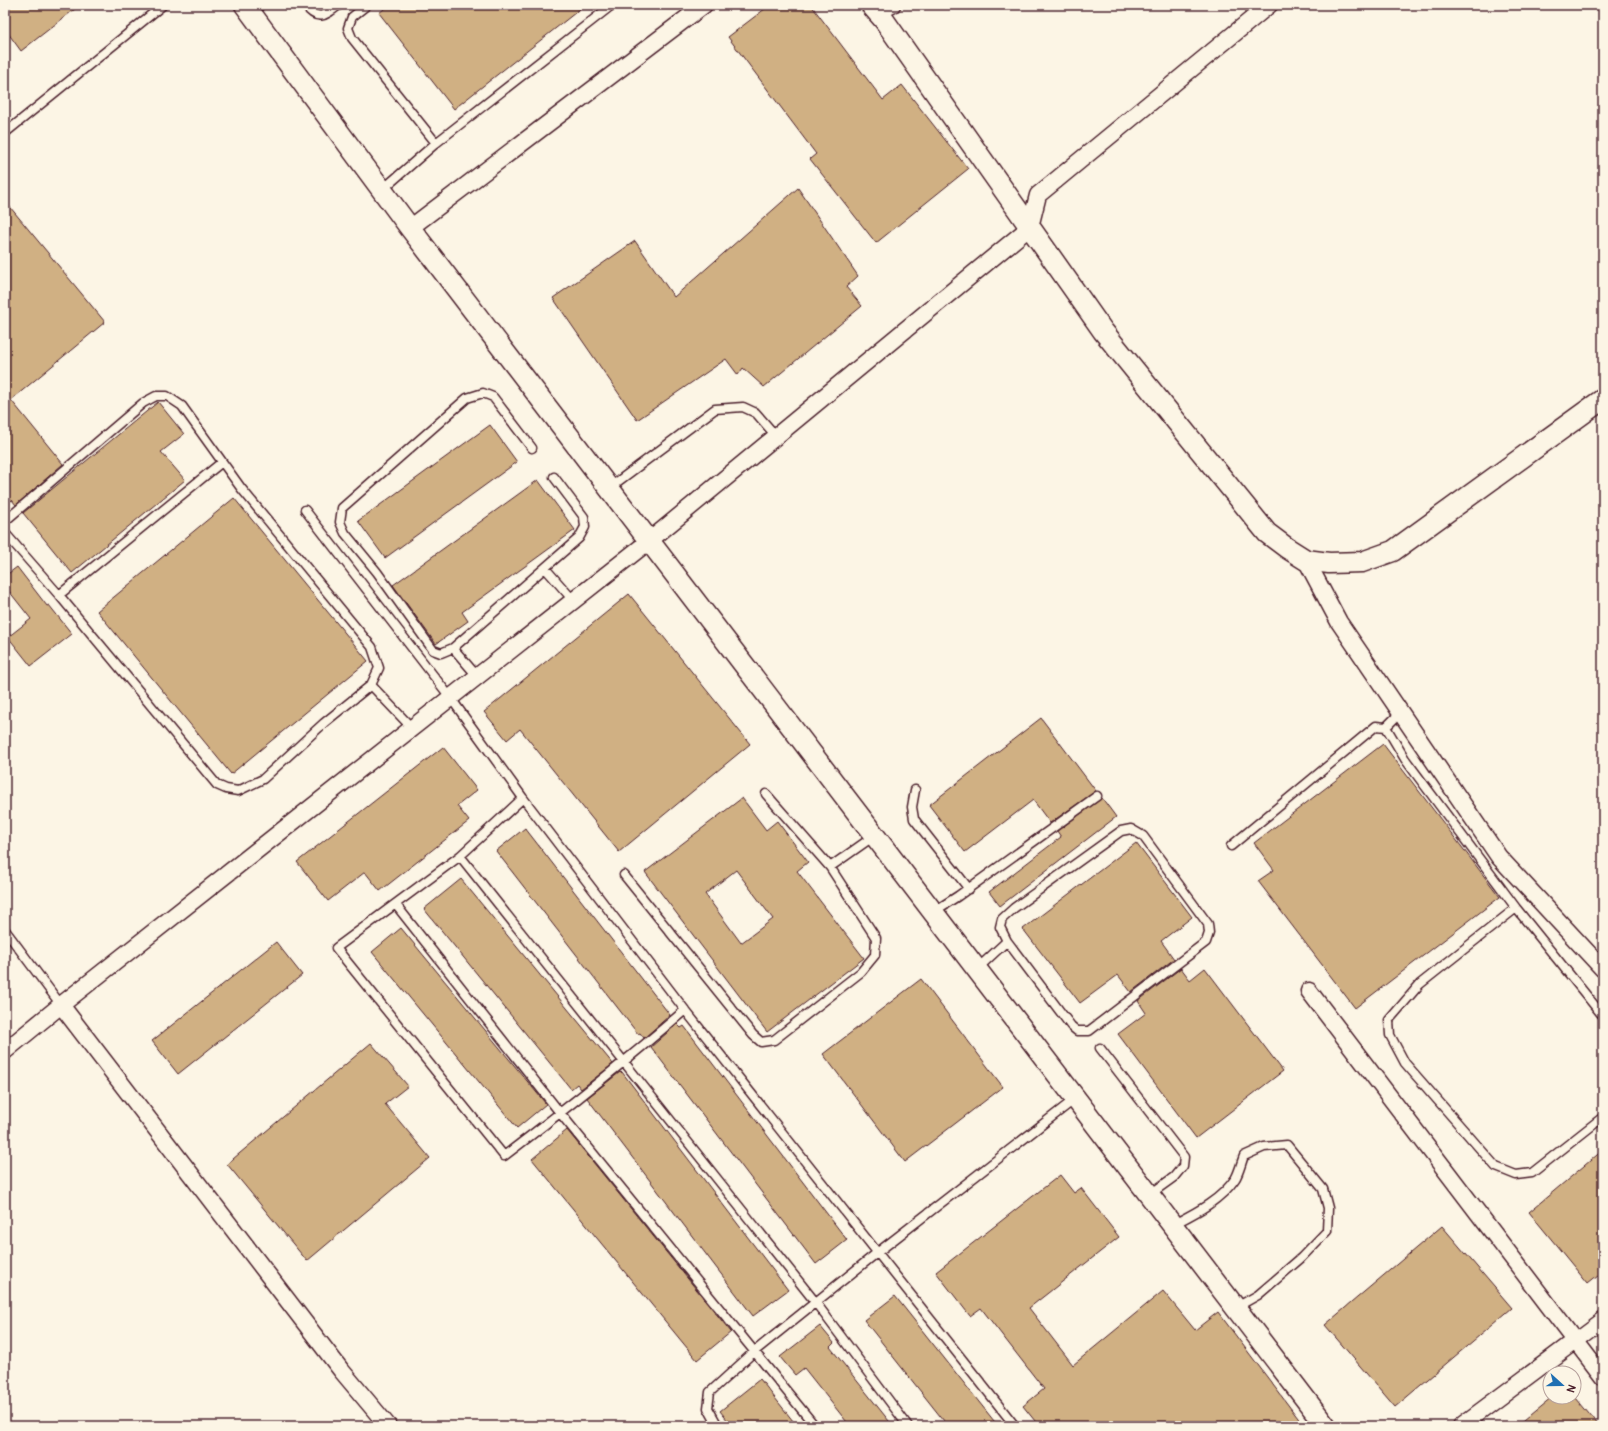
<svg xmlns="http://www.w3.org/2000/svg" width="1608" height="1431" font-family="Pangolin,sans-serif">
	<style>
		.building { fill: #d0b083; stroke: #4a1f2b; fill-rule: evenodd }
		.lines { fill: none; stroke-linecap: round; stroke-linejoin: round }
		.service-casing { stroke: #4a1f2b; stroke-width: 11 }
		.minor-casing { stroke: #4a1f2b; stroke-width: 19 }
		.tertiary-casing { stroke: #4a1f2b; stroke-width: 23 }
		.service { stroke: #fcf5e5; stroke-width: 8 }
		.minor { stroke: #fcf5e5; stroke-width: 16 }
		.tertiary { stroke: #fcf5e5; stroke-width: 20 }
	</style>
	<rect width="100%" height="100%" fill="#fcf5e5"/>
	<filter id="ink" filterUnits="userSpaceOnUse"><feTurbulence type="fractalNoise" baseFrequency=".025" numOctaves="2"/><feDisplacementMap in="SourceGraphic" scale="8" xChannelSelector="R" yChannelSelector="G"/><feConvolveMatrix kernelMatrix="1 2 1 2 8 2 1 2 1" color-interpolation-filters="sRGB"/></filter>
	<g filter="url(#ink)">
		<!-- building -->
		<path class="building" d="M5,5H80L21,51L5,29Z
			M389,5H585L454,109L379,13Z
			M770,5H811L883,100L902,85L968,169L876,243L810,159L816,154L728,37Z
			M798,188L858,276L846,287L862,306L764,387L743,368L738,375L726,359L637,420L553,298L635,241L674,297Z
			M5,201L105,322L11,400L63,464L16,505L12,500L5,505Z
			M158,402L184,434L161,452L185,480L72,573L23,513Z
			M490,425L517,462L385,558L358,521Z
			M538,480L575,530L462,612L468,621L436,644L393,585Z
			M234,498L368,661L231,774L97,611Z
			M17,567L47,606L49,605L72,634L31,666L8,637L31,619L5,586V576Z
			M629,594L750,744L619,852L520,729L507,740L484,712Z
			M1041,718L1096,791L1050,823L1033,800L965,852L929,805Z
			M1383,744L1500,897L1355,1008L1258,881L1274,870L1254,843Z
			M443,747L477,790L457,806L469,821L380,891L365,872L328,901L297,862Z
			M742,798L766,830L777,821L808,862L797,871L864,958L767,1032L645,872ZM736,870L773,919L741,943L705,894Z
			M1102,798L1116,817L1000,906L989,892L1061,837L1057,831Z
			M525,828L670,1015L644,1038L640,1033L638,1034L496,851Z
			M1136,843L1192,917L1161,941L1174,959L1131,992L1118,975L1080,1003L1023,929Z
			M461,879L613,1064L581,1089L577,1084L571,1089L424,909Z
			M401,928L546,1104L517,1128L372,952Z
			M276,942L302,975L178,1074L152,1041Z
			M1181,968L1190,980L1205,968L1283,1071L1196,1138L1118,1034L1146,1013L1138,1001Z
			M921,979L1003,1087L905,1162L823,1054Z
			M677,1024L681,1028L684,1026L847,1240L816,1264L651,1047Z
			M371,1043L408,1086L385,1104L430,1158L307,1261L227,1164Z
			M620,1072L621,1073L622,1072L788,1290L753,1316L587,1098Z
			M567,1130L731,1332L697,1360L532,1159Z
			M1603,1150V1272L1588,1284L1529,1212Z
			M1060,1175L1074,1193L1081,1188L1119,1237L1029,1308L1073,1365L1163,1291L1195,1330L1218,1312L1304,1426H1039L1023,1406L1044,1389L981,1308L970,1316L936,1272Z
			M1442,1226L1512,1308L1395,1407L1325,1325Z
			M895,1296L967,1387L998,1426H948L864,1320Z
			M820,1326L834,1343L830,1347L893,1426H850L804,1368L795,1375L780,1357Z
			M760,1379L797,1426H732L720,1411Z
			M1552,1397H1575L1599,1426H1517Z"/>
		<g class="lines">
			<!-- service casing -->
			<g class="service-casing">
				<path id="service" d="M305,5C317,22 325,16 339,5
					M367,5L352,17L348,28L352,38L436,143
					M5,133L163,5
					M382,190L436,143L612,5
					M532,448L493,397L483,393L467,398L342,508L340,522L345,533L377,572L433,650L441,653L453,648L579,538L585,527L584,517L554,477
					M609,488L715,409L743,407L756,413L776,436
					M305,510L450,697L523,798L685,1010L1015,1426
					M5,521L143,403L156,396H167L182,406L241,488L372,647L379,668L371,685L412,728
					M5,533L59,595L217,785L226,789L238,791L263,779L324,723L371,685
					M545,568L573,600
					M59,595L222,462
					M453,648L477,676
					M1386,727L1400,713
					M915,790L912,807L914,819L969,889
					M523,798L460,856L336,948L504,1156C566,1109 626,1061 685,1010
					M1231,846L1376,726L1386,727L1405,759L1516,908L1603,1016
					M460,856L816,1303L908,1426
					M830,867L874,836
					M624,875L753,1035L761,1042L774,1040L861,972L875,955L876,938L830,867L766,794
					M396,905L561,1114L815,1426
					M1516,908L1420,984L1389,1020L1390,1035L1405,1063L1496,1167L1516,1175L1532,1173L1603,1117
					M933,912L958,896L1097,796
					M5,930L61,1005
					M977,969L1007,941L1000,927L1002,919L1014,908L1121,831L1131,829L1143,836L1208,924L1209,933L1206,942L1089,1031H1077L1071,1026L1007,941
					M1100,1048L1184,1157L1183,1166L1174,1177L1149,1195
					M1172,1225C1195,1213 1220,1201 1235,1179C1239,1173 1241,1163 1244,1156L1264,1147L1287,1145L1323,1189L1328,1208L1327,1231L1301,1258L1258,1295L1235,1308
					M718,1426L708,1408L710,1392L755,1351L878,1252L1075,1099"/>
			</g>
			<!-- minor casing -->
			<g class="minor-casing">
				<path id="minor" d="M877,12L892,5
					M410,228L704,5
					M1306,560L1339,622L1499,857L1603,969
					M1309,991L1603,1377
					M61,1005L341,1370L388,1426
					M5,1051L61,1005L649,541L1030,227L1038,195L1269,5
					M1461,1426L1603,1320"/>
			</g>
			<!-- tertiary casing -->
			<g class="tertiary-casing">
				<path id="tertiary" d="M245,5L410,228L1326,1426
					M871,5L884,20L1103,331L1267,533L1287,548L1306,560L1329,563L1362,562L1393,551L1603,399"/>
			</g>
			<!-- service -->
			<use href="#service" class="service"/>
			<!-- minor -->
			<use href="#minor" class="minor"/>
			<!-- tertiary -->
			<use href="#tertiary" class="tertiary"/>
		</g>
	</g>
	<!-- margin -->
	<rect width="1608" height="1431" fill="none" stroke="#fcf5e5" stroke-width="20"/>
	<rect x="10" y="10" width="1588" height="1411" fill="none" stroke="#4a1f2b" stroke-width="1.5" filter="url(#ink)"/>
	<!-- north arrow -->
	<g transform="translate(1562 1385) rotate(111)"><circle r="19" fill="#fcf5e5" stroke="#b59f9b"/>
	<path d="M0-3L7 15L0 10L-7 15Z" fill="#1f6fb2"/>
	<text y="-6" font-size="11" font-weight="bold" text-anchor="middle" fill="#4a1f2b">N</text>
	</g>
</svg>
